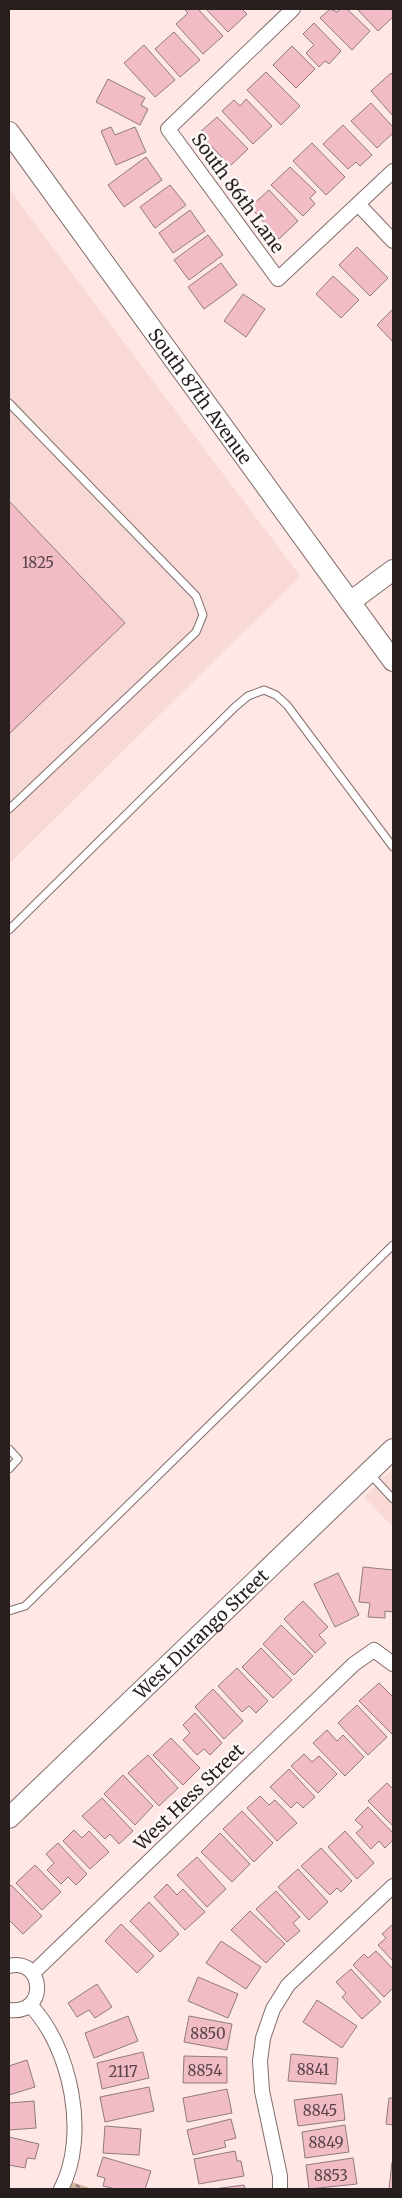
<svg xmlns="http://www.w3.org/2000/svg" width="402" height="2198" font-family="Merriweather,serif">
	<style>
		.built { fill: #f9d9d6 }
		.green { fill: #d2b7a0 }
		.building { fill: #f2bcc6; stroke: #8f7b7e }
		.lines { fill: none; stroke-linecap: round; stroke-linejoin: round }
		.lane-casing { stroke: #816e6b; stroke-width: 9 }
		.street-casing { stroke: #816e6b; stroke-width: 16 }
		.secondary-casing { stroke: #816e6b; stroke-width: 22 }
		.path { stroke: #897a79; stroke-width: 2.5; stroke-dasharray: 4 4; stroke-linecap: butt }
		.lane { stroke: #fff; stroke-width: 7 }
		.street { stroke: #fff; stroke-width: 14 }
		.secondary { stroke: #fff; stroke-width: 20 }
		.labels { text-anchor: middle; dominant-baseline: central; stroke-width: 5; stroke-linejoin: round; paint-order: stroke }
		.number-label { font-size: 15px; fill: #5a4648 }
		.street-label { font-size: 18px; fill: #271f1e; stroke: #fef9f8 }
	</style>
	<rect width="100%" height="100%" fill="#fee7e4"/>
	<!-- built -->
	<path class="built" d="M9,189L300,576L9,864Z
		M393,1469V1527L364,1497Z"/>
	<!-- green -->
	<path class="green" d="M66,2180L93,2189H67Z"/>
	<!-- building -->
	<path class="building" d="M184,9H198L223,36L203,54L176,24L188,13Z
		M206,9H242L247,14L228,32Z
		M330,9L337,12L341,9H347L370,31L352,50L320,18Z
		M357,9H392L393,17L378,31Z
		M314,23L341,51L329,64L325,61L319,67L306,53L314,45L303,34Z
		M174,32L200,60L180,77L155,49Z
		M144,45L175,80L155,97L124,63Z
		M292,46L315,69L296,88L273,65Z
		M266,72L300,106L281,125L247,90Z
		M391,73L393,76V116L371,91Z
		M108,79L145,98L141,105L148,109L140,125L96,102Z
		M246,99L272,126L253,144L222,111L234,100L240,106Z
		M371,103L393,127V133L377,148L351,121Z
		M217,117L248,149L230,166L199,133Z
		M343,125L372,155L360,166L356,162L348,169L323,144Z
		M111,127L115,135L135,127L146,152L116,165L101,131Z
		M312,143L345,177L326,195L293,161Z
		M146,157L162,180L124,207L108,185Z
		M290,167L316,192L310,198L315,204L303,216L271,185Z
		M170,185L186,205L155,228L140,207Z
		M269,190L298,221L279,239L250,207Z
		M190,210L205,231L173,253L159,233Z
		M208,235L223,255L189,280L174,260Z
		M357,247L388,278L370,296L339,265Z
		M221,263L237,285L204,309L188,287Z
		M333,276L359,300L341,318L316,294Z
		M243,294L265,309L246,337L224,321Z
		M393,309V342L377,325Z
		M9,501L125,623L9,734Z
		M363,1567L393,1570V1612L385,1611V1618L368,1617L370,1603L359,1602Z
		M338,1573L359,1615L335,1627L314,1584Z
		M303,1601L328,1627L319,1635L326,1643L315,1653L284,1619Z
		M281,1625L313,1656L294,1675L263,1644Z
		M261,1648L292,1680L273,1698L242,1667Z
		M237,1668L268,1701L256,1713L249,1706L242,1712L218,1686Z
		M379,1683L393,1697V1735L359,1701Z
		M213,1689L243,1721L224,1739L195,1707Z
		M357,1705L387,1737L368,1755L338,1723Z
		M195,1713L222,1743L210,1755L204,1749L197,1755L183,1740L190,1733L183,1725Z
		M327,1730L337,1741L343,1735L364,1757L345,1776L313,1743Z
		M171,1738L200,1768L183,1785L153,1755Z
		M304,1754L312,1762L319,1756L337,1774L318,1793L291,1766Z
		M148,1755L178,1788L159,1806L128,1773Z
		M289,1769L315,1797L303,1808L297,1802L291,1808L270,1787Z
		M123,1775L153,1806L135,1825L104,1794Z
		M387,1783L393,1789V1826L368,1801Z
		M260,1796L269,1805L275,1800L297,1823L277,1841L247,1808Z
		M102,1798L133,1831L119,1844L110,1834L105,1839L82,1816Z
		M368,1807L393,1833V1840L385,1848L379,1841L371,1849L356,1833L363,1827L355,1820Z
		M242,1811L273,1843L254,1862L223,1829Z
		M74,1830L82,1838L89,1831L109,1852L90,1869L63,1841Z
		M345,1831L374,1863L357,1879L328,1847Z
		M220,1833L250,1864L232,1882L201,1852Z
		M58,1843L87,1874L76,1885L68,1877L61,1884L47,1870L54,1863L46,1854Z
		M321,1848L352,1881L341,1892L337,1888L330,1895L301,1866Z
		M197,1857L226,1889L207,1907L177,1875Z
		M35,1865L61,1892L42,1910L16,1883Z
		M298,1869L328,1902L309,1920L278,1887Z
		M167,1884L177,1895L183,1889L205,1912L185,1930L154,1897Z
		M11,1885L42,1916L23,1934L9,1920V1887Z
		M276,1891L300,1917L293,1923L300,1931L287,1942L256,1909Z
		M149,1902L179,1934L160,1952L130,1921Z
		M250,1911L285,1944L266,1963L231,1930Z
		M121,1924L154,1956L137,1973L105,1941Z
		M393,1924V1961L378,1945L386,1938L382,1934Z
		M221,1941L261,1967L246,1989L206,1963Z
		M376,1951L393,1969V1988L384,1997L353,1965L364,1954L368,1958Z
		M351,1969L381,2002L362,2019L342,1997L346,1993L336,1982Z
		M198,1977L238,1994L228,2018L188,2001Z
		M97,1984L112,2007L95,2018L89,2010L77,2017L68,2003Z
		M317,2000L357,2026L342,2048L303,2022Z
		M128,2016L138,2041L94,2058L85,2033Z
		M189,2016L232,2024L227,2050L184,2042Z
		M143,2052L149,2078L102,2089L97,2063Z
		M291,2054L338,2058L336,2084L288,2081Z
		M184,2056L227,2057V2083H183Z
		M27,2060L35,2087L9,2095V2066Z
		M149,2087L154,2111L105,2122L100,2097Z
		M227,2089L232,2113L187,2122L183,2098Z
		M342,2094L345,2120L298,2126L294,2100Z
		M389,2098H393V2125L386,2124Z
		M34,2101L36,2128L9,2130V2103Z
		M231,2119L236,2138L224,2141L226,2147L193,2155L187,2130Z
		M345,2125L349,2152L305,2158L302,2132Z
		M105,2126L141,2129L139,2155L103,2153Z
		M9,2137L39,2144L35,2159L27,2158L25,2168L9,2165Z
		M235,2151L237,2161H241L244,2176L199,2184L194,2159Z
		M103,2157L151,2171L145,2189H116L103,2186L105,2178L97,2176Z
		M353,2158L357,2184L309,2189L306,2165Z
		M392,2162H393V2189H389Z
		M244,2185L245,2189H214Z"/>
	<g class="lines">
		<!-- lane casing -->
		<g class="lane-casing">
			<path id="lane" d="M9,403L196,596L203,615L196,632L9,809
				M9,930L235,707L248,696L264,690L276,695L287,705L393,847
				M9,1449L18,1459L9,1469
				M369,1473L393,1499
				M9,1611L25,1606L393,1245"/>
		</g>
		<!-- street casing -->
		<g class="street-casing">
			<path id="street" d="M293,9L168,129L278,279L393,171
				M358,204L393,241
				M9,1966C44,1957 49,2015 9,2010
				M33,1973L354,1664L374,1650L393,1664
				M30,2005C71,2047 89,2136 61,2189
				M280,2189V2176L262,2091L260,2061L263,2038L273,2009L288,1985L393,1886"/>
		</g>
		<!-- secondary casing -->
		<g class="secondary-casing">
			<g id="secondary">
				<path id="s1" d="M9,132L393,661"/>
				<path d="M350,602L393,570"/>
				<path id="s2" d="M9,1818L393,1449"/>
			</g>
		</g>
		<!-- path -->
		<path class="path" d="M76,2185L83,2189"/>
		<!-- lane -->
		<use href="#lane" class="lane"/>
		<!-- street -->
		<use href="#street" class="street"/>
		<!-- secondary -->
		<use href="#secondary" class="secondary"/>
	</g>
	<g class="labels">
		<!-- number labels -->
		<g class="number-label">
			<text x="38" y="562">1825</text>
			<text x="208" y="2033">8850</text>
			<text x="313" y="2069">8841</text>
			<text x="205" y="2070">8854</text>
			<text x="123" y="2071">2117</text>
			<text x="320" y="2110">8845</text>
			<text x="326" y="2142">8849</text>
			<text x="331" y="2175">8853</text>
		</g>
		<!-- street labels -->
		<g class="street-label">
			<text transform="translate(238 193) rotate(54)">South 86th Lane</text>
			<text stroke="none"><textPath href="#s1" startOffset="326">South 87th Avenue</textPath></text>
			<text stroke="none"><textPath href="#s2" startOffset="266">West Durango Street</textPath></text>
			<text transform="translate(189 1797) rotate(-44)">West Hess Street</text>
		</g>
	</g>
	<!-- border -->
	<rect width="402" height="2198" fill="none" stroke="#271f1e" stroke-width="20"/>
</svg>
